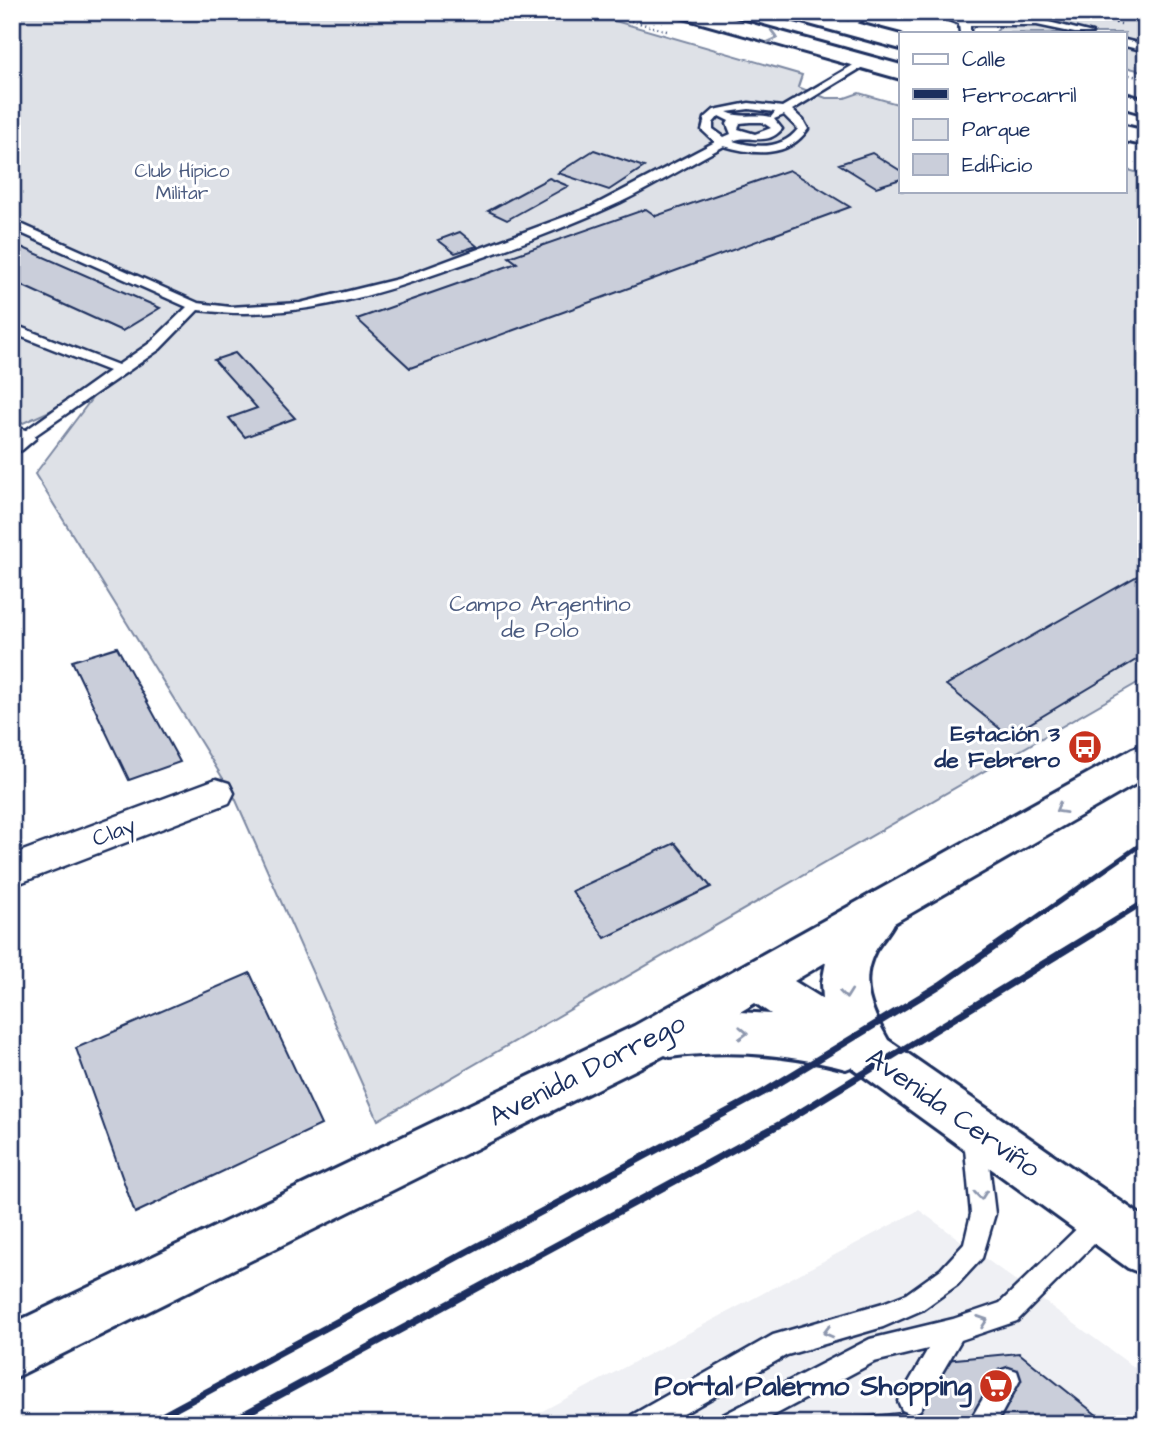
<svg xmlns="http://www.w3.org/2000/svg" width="1158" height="1436" font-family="'Architects Daughter',sans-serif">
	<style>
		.built { fill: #eff0f4 }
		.green { fill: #dee1e7; stroke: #7c88a2; stroke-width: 2 }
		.building { fill: #caceda; stroke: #1b2f5e; stroke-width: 2 }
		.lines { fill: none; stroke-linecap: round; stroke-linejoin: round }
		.service-casing { stroke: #1b2f5e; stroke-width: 5 }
		.minor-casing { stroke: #1b2f5e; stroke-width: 5 }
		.secondary-casing { stroke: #1b2f5e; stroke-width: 6 }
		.primary-casing { stroke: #1b2f5e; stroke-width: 6 }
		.path { stroke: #1b2f5e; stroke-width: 2.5; stroke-dasharray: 1 3.5; stroke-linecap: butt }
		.service { fill: #fff; fill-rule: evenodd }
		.minor { fill: #fff; fill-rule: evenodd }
		.secondary { fill: #fff; fill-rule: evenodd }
		.primary { fill: #fff; fill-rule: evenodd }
		.rail-far1 { stroke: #1b2f5e; stroke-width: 5 }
		.rail { stroke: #1b2f5e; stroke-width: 7 }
		.oneway { stroke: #8d97ae }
		.labels { text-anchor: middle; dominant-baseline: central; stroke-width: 6; stroke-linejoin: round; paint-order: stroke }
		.far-park-label { font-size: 19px; fill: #4c5c80; stroke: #fff }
		.park-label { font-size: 23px; fill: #4c5c80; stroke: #fff }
		.poi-label { font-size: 23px; font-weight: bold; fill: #1b2f5e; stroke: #fff; text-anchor: end }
		.street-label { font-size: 23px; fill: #1b2f5e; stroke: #fff }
		.near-street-label { font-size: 28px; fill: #1b2f5e; stroke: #fff }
		.near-poi-label { font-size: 28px; font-weight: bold; fill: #1b2f5e; stroke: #fff; text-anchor: end }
	</style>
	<rect width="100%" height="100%" fill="#fff"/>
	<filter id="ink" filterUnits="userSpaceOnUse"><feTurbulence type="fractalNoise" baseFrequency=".0143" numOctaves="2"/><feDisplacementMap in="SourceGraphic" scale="14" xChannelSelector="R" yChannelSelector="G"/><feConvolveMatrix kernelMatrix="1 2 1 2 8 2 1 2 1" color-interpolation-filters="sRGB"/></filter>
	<g filter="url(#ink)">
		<!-- built -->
		<path class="built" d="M919,1210L1146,1376V1424H518Z"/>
		<!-- green -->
		<path class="green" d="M12,12H584L802,75L798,87L826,98H845L859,93L901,105V191H1125V169L1146,175V678L378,1120L235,798L35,474L99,389L12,428Z
			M962,12H1146V72L1125,67V33H995L1001,26Z"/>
		<!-- building -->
		<path class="building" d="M594,150L644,167L609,190L558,173Z
			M872,153L901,171V179L876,187L839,164Z
			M789,170L850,207L410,368L357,319L517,263L509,257L646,209L656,216Z
			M549,178L568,186L507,220L488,211Z
			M460,232L477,246L455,253L438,240Z
			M12,243L160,308L122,331L12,281Z
			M235,353L295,418L245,437L229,418L257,408L214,360Z
			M1146,571V654L1009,736L946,685Z
			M117,647L180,762L129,780L72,661Z
			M675,843L711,887L605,938L572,891Z
			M250,973L321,1125L135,1213L76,1048Z
			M1019,1353L1108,1424H794L917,1411L945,1360Z"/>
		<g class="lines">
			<!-- service casing -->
			<g class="service-casing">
				<path id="service" d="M861,12H873L848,30H842V26Z
					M928,12H943L964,19H1037L1092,33H1075L1037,25H970V33H960L959,24Z
					M1125,40L1146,45V51L1125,46Z
					M862,60L871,62L792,110L803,120L808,129C788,158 755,155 724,146C690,164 656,185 621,202C568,227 513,247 458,266C373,297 289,322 198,310L160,349L27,441L22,442L15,438L109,371L12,333V324L118,365L150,343L187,307L12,229V220L198,303L230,307L300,303L398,279L591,207L715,142L702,130L705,118L714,110L749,103L782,107ZM749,109L775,112L771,117C756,113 742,119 727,112ZM784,115L798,129C782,150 756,148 733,141C750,133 765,148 782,129L774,119ZM719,116L729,121L727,124L731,134L724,137L713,129V123ZM750,122H762L771,128L755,134L738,129L740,123Z
					M975,1128L983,1131L986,1138L995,1214L982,1258L957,1285L922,1310L883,1327L787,1355L666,1424H628L632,1415L773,1335L883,1303L906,1294L941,1269L964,1244L971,1214L964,1138L967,1131Z
					M1102,1209L1110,1212L1114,1220L1110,1228L1017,1321L961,1340L920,1410L911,1414L902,1410L898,1401L928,1349L874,1362L758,1424H719L723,1415L870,1339L953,1319L1000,1303L1094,1212Z
					M1008,1368L1017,1371L1020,1380L996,1424H968L999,1371Z"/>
			</g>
			<!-- minor casing -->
			<g class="minor-casing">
				<path id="minor" d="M22,429L32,432L36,438L22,450L12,453V432Z
					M216,779L229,783L234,793L229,803L12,886V855Z"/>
			</g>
			<!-- secondary casing -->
			<g class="secondary-casing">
				<path id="secondary" d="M1146,744V778L894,923C889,933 881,941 875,951C858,983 872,1012 888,1040L1146,1219V1275L1128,1268L851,1067L846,1069C787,1054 730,1049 670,1057L665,1055L12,1379V1324L634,1026L1132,749ZM826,962L822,983L823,999L794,981ZM755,1003L771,1014L740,1012Z"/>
			</g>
			<!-- primary casing -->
			<g class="primary-casing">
				<path id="primary" d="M674,12H709L901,65V79L677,16Z
					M777,12H813L901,35V49L780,16Z
					M1125,94L1146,100V114L1125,108Z
					M1125,126L1146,131V146L1125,141Z"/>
			</g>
			<!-- path -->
			<path class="path" d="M601,12L667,31
				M1121,24L1116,23L1126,12
				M1125,74L1146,79"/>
			<!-- service -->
			<use href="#service" class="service"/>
			<!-- minor -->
			<use href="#minor" class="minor"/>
			<!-- secondary -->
			<use href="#secondary" class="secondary"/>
			<!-- primary -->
			<use href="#primary" class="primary"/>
			<!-- rail-far1 -->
			<path class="rail-far1" d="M1010,936L1146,841
				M1089,936L1146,901"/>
			<!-- rail -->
			<path class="rail" d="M147,1424L764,1092L940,985L1013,934
				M226,1424L786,1121L1092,934"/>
		</g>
		<!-- one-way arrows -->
		<defs><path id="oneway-chevron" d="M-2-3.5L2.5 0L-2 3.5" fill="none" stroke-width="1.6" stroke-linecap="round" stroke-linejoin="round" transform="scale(1.75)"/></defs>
		<g class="oneway">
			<use href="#oneway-chevron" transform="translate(773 37) rotate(15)"/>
			<use href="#oneway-chevron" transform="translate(1060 809) rotate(150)"/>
			<use href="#oneway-chevron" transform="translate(846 994) rotate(84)"/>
			<use href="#oneway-chevron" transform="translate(743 1033) rotate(2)"/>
			<use href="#oneway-chevron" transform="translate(981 1195) rotate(84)"/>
			<use href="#oneway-chevron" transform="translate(983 1321) rotate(-19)"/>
			<use href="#oneway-chevron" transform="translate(828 1332) rotate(165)"/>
		</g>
	</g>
	<!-- icons -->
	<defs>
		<g id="bus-disc" transform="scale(1.75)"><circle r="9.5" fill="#c8321e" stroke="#fff"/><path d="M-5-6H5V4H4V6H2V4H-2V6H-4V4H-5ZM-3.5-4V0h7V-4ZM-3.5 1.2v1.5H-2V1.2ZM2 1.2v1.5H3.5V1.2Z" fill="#fff"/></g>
		<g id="supermarket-disc" transform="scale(1.75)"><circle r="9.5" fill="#c8321e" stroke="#fff"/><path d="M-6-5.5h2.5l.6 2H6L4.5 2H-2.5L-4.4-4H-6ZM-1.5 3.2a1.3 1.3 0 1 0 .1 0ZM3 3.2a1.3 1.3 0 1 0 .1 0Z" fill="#fff"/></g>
	</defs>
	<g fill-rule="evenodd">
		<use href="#bus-disc" x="1085" y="747"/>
		<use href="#supermarket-disc" x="996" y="1386"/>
	</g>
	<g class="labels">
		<!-- far-park labels -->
		<g class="far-park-label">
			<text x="182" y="171">Club Hípico<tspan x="182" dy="22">Militar</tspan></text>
		</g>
		<!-- park labels -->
		<g class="park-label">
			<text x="540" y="604">Campo Argentino<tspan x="540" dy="26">de Polo</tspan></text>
		</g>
		<!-- poi labels -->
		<g class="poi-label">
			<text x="1060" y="734">Estación 3<tspan x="1060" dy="26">de Febrero</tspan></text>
		</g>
		<!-- street labels -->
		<g class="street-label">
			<text transform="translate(114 832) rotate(-21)">Clay</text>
		</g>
		<!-- near-street labels -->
		<g class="near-street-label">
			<text transform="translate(587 1070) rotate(-27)">Avenida Dorrego</text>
			<text transform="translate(953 1113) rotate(35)">Avenida Cerviño</text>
		</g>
		<!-- near-poi labels -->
		<g class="near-poi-label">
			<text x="972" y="1386">Portal Palermo Shopping</text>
		</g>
	</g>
	<!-- margin -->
	<rect width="1158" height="1436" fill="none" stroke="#fff" stroke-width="42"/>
	<rect x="21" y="21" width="1116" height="1394" fill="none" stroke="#1b2f5e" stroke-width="2.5" filter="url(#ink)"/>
	<!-- legend -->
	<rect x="899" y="32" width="228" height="161" fill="#ffffff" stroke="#a4acbf" stroke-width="2"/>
	<rect x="913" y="54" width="35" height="10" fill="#ffffff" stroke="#a4acbf" stroke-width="2"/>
	<text x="962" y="66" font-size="21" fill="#1b2f5e">Calle</text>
	<rect x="913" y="89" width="35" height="10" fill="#1b2f5e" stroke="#a4acbf" stroke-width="2"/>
	<text x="962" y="102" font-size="21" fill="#1b2f5e">Ferrocarril</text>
	<rect x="913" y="119" width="35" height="21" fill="#dee1e7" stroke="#a4acbf" stroke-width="2"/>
	<text x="962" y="136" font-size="21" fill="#1b2f5e">Parque</text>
	<rect x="913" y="154" width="35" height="21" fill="#caceda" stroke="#a4acbf" stroke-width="2"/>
	<text x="962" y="172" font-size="21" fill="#1b2f5e">Edificio</text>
</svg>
